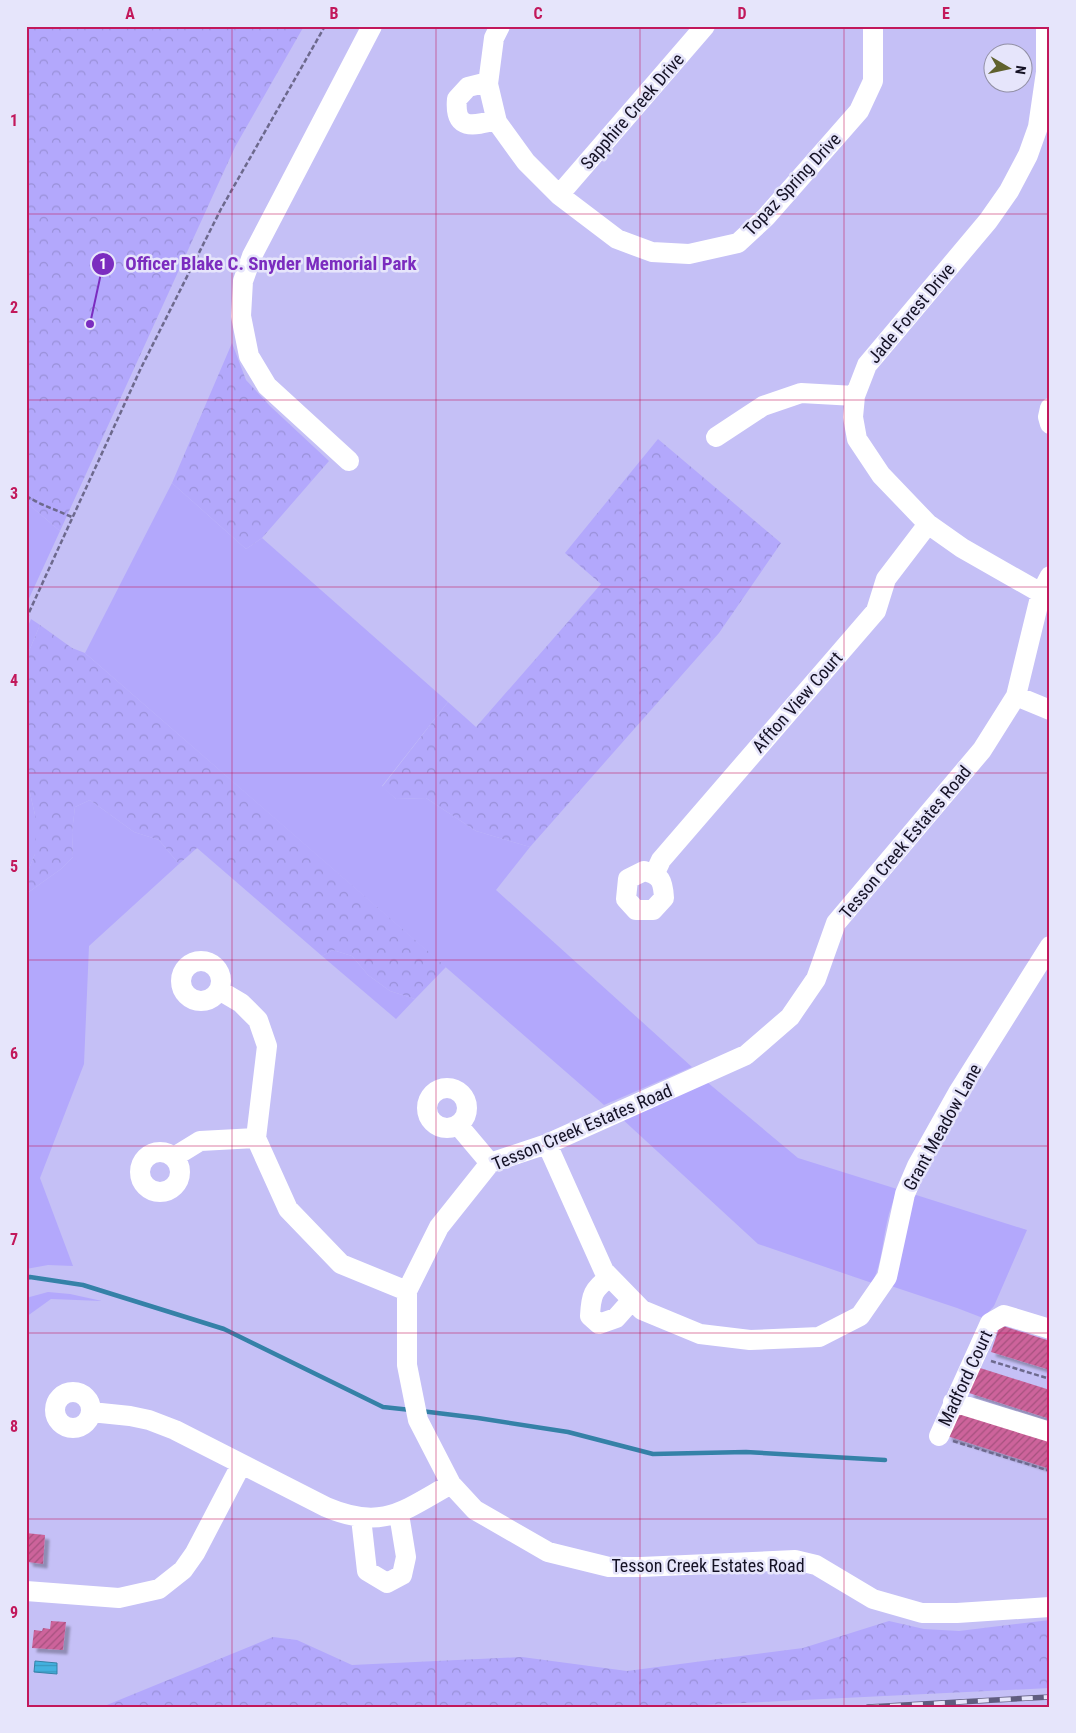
<svg xmlns="http://www.w3.org/2000/svg" width="1076" height="1733" font-family="'Roboto Condensed',sans-serif">
	<style>
		.grass { fill: #b3a8fc }
		.forest { fill: url(#forest-crowns) }
		.water { fill: url(#water-rules); stroke: #3581a7 }
		.lines { fill: none; stroke-linecap: round; stroke-linejoin: round }
		.stream { stroke: #3581a7; stroke-width: 4.5 }
		.building { fill: url(#building-hatch); filter: url(#shadow) }
		.path { stroke: #6d698d; stroke-width: 2.5; stroke-dasharray: 5 2.5; stroke-linecap: butt }
		.minor { stroke: #fff; stroke-width: 20 }
		.rail-casing { stroke: #605d7f; stroke-width: 5.5 }
		.rail { stroke: #e6e5fb; stroke-width: 4; stroke-dasharray: 11; stroke-linecap: butt }
		.grid { fill: none; stroke: #c2185b; stroke-width: 1; stroke-opacity: 0.55 }
		.labels { text-anchor: middle; dominant-baseline: central; stroke-width: 5; stroke-linejoin: round; paint-order: stroke }
		.street-label { font-size: 18px; fill: #141124; stroke: #e6e5fb }
		.leader { fill: none; stroke: #7b2cbf; stroke-width: 2 }
		.callout-dot { fill: #7b2cbf; stroke: #e6e5fb; stroke-width: 2 }
		.mark-label { font-size: 15px; text-anchor: middle; font-weight: bold; fill: #fff }
		.callout-label { font-size: 19px; text-anchor: middle; font-weight: bold; fill: #7b2cbf; stroke: #e6e5fb; stroke-width: 5; stroke-linejoin: round; paint-order: stroke }
		.neatline { fill: none; stroke: #c2185b; stroke-width: 2 }
		.grid-label { font-size: 16px; text-anchor: middle; font-weight: bold; fill: #c2185b }
	</style>
	<defs>
		<pattern id="forest-crowns" width="20" height="18" patternUnits="userSpaceOnUse" patternTransform="scale(1.25)"><rect width="20" height="18" fill="#b3a8fc"/><path d="M2 6a3 3 0 1 1 6 0M12 15a3 3 0 1 1 6 0" fill="none" stroke="#9990d8"/></pattern>
		<pattern id="water-rules" width="6" height="5" patternUnits="userSpaceOnUse" patternTransform="scale(1.25)"><rect width="6" height="5" fill="#43b1df"/><path d="M0 2.5h6" fill="none" stroke="#3a97bf"/></pattern>
		<pattern id="building-hatch" width="6" height="6" patternUnits="userSpaceOnUse" patternTransform="scale(1.25)"><rect width="6" height="6" fill="#cd649b"/><path d="M-1 1l2-2M0 6l6-6M5 7l2-2" fill="none" stroke="#a5517e"/></pattern>
		<filter id="shadow"><feDropShadow dx="4.5" dy="4.5" stdDeviation="1" flood-color="#0004"/></filter>
	</defs>
	<rect width="100%" height="100%" fill="#c5c0f6"/>
	<!-- grass -->
	<path class="grass" d="M172,483L246,549L262,538L448,702L382,786L396,799L426,798L476,831L530,847L496,890L692,1067L604,1105L85,653Z
		M26,502L60,531L26,605Z
		M31,619L40,625L26,658V631Z
		M26,776L35,815V854L26,876Z
		M90,800L134,832L159,840L179,864L89,946L84,1064L40,1178L73,1266L48,1265L26,1269V894L61,869L73,857L72,832L75,807Z
		M333,950L352,956L368,975L390,991L415,999L396,1019L322,956Z
		M707,1082L798,1158L897,1189C894,1200 889,1211 887,1222C882,1244 882,1263 872,1283L758,1244L620,1117Z
		M913,1194L1027,1230L994,1306L983,1318L957,1308L891,1286Z
		M48,1292L70,1294L102,1301L51,1299L26,1317V1298Z"/>
	<!-- forest -->
	<path class="forest" d="M26,26H304L235,147L60,531L26,502Z
		M232,343L246,380L270,406L329,461L262,538L246,549L172,483Z
		M658,439L781,543L719,633L530,847L476,831L426,798L396,799L382,787L448,702L476,727L601,584L565,553Z
		M40,625L72,648L85,653L446,967L415,999L390,991L368,975L352,956L333,950L322,956L197,848L179,864L159,840L134,832L90,800L75,807L72,832L73,857L61,869L26,894V876L35,854V815L26,776V658Z
		M1050,1620V1688L662,1707H102L273,1637L297,1640L352,1665L522,1657L627,1671L803,1648L889,1621L924,1629L959,1631Z"/>
	<!-- water -->
	<path class="water" d="M35,1661L57,1663V1674L34,1672Z"/>
	<g class="lines">
		<!-- stream -->
		<path class="stream" d="M26,1278L30,1277L83,1285L224,1329L383,1407L411,1410
			M421,1411L478,1418L568,1432L653,1454L746,1452L885,1460"/>
	</g>
	<!-- building -->
	<path class="building" d="M1000,1325L1050,1341V1370L991,1352Z
		M977,1367L1050,1390V1419L969,1393Z
		M955,1410L1050,1440V1469L947,1436Z
		M26,1533L45,1535L43,1564L28,1562L29,1559H26Z
		M51,1621L66,1622L63,1650L32,1648L34,1630L42,1631L43,1628L50,1629Z"/>
	<g class="lines">
		<!-- path -->
		<path class="path" d="M26,496L41,504L72,517
			M26,619L141,368L221,209L325,26
			M991,1361L1050,1379
			M953,1441L1050,1471"/>
		<!-- minor -->
		<path class="minor" d="M500,26L494,38L488,84L497,122L526,162L559,195L617,239L652,252L689,254L738,243L766,217L859,111L873,81V26
			M488,82L468,87L457,99C454,131 473,126 496,120
			M559,195L705,26
			M1050,408L1048,417L1050,424
			M716,437L763,406L801,393L855,396
			M349,461L267,386L249,356L241,316L243,281L252,256L372,26
			M1050,576L1041,593L1016,696L982,750L836,923L816,979L790,1017L746,1055L547,1144L490,1163L439,1227L407,1291V1365L418,1420L451,1484L475,1510L548,1552L609,1567H641L795,1560L816,1565L873,1599L922,1613H957L1050,1607
			M1041,593L962,548L928,524L881,475L857,439L853,417L855,396L867,365L988,221L1009,191L1028,155L1038,127L1046,72V26
			M1016,696L1050,710
			M644,871C661,875 663,881 664,898L653,910H636L626,899L628,879Z
			M655,873L661,860L876,611L886,579L928,524
			M181 981a20 20 0 1 1 40 0a20 20 0 1 1-40 0Z
			M219,990L241,1003L258,1020L267,1046L256,1138L288,1209L341,1264L407,1291
			M427 1108a20 20 0 1 1 40 0a20 20 0 1 1-40 0Z
			M458,1125L490,1163
			M547,1144L604,1271L642,1310L700,1334L750,1340L819,1337L860,1316L887,1277L905,1194L917,1166L959,1091L1050,946
			M140 1172a20 20 0 1 1 40 0a20 20 0 1 1-40 0Z
			M174,1157L200,1141L256,1138
			M610,1277C593,1289 591,1295 590,1316L599,1324L616,1318L632,1300
			M55 1410a18 18 0 1 1 36 0a18 18 0 1 1-36 0Z
			M953,1402L1050,1432
			M91,1412L130,1416L149,1420L175,1430L326,1507C382,1531 403,1511 451,1484
			M939,1436L990,1323L1004,1315L1050,1329
			M361,1518L367,1571L387,1583L402,1575L406,1557L399,1514
			M26,1591L119,1598L159,1589L183,1570L195,1553L241,1465"/>
		<!-- rail casing -->
		<g class="rail-casing">
			<path id="rail" d="M868,1707L1050,1697"/>
		</g>
		<!-- rail -->
		<use href="#rail" class="rail"/>
	</g>
	<!-- grid -->
	<path class="grid" d="M232,26V1707M436,26V1707M640,26V1707M844,26V1707M26,214H1050M26,400H1050M26,587H1050M26,773H1050M26,960H1050M26,1146H1050M26,1333H1050M26,1519H1050"/>
	<g class="labels">
		<!-- street labels -->
		<g class="street-label">
			<text transform="translate(632 111) rotate(-49)">Sapphire Creek Drive</text>
			<text transform="translate(792 184) rotate(-47)">Topaz Spring Drive</text>
			<text transform="translate(911 313) rotate(-50)">Jade Forest Drive</text>
			<text transform="translate(797 702) rotate(-49)">Affton View Court</text>
			<text transform="translate(905 842) rotate(-50)">Tesson Creek Estates Road</text>
			<text transform="translate(582 1127) rotate(-23)">Tesson Creek Estates Road</text>
			<text transform="translate(942 1127) rotate(-61)">Grant Meadow Lane</text>
			<text transform="translate(965 1378) rotate(-65)">Madford Court</text>
			<text x="708" y="1565">Tesson Creek Estates Road</text>
		</g>
	</g>
	<!-- callouts -->
	<path class="leader" d="M90 324L103 264"/>
	<g class="callout-dot">
		<circle cx="90" cy="324" r="5"/>
		<circle cx="103" cy="264" r="12"/>
	</g>
	<g class="mark-label">
		<text x="103" y="269">1</text>
	</g>
	<g class="callout-label">
		<text x="271" y="270">Officer Blake C. Snyder Memorial Park</text>
	</g>
	<!-- border -->
	<rect width="1076" height="1733" fill="none" stroke="#e6e5fb" stroke-width="55"/>
	<!-- north arrow -->
	<g transform="translate(1008 68) rotate(99)"><circle r="24" fill="#e6e5fb" stroke="#9290a5"/>
	<path d="M0-4L9 19L0 12L-9 19Z" fill="#60612e"/>
	<text y="-8" font-size="14" font-weight="bold" text-anchor="middle" fill="#141124">N</text>
	</g>
	<rect x="28" y="28" width="1020" height="1678" class="neatline"/>
	<g class="grid-label">
		<text x="130" y="19">A</text>
		<text x="334" y="19">B</text>
		<text x="538" y="19">C</text>
		<text x="742" y="19">D</text>
		<text x="946" y="19">E</text>
		<text x="14" y="126">1</text>
		<text x="14" y="313">2</text>
		<text x="14" y="499">3</text>
		<text x="14" y="686">4</text>
		<text x="14" y="872">5</text>
		<text x="14" y="1059">6</text>
		<text x="14" y="1245">7</text>
		<text x="14" y="1432">8</text>
		<text x="14" y="1618">9</text>
	</g>
</svg>
